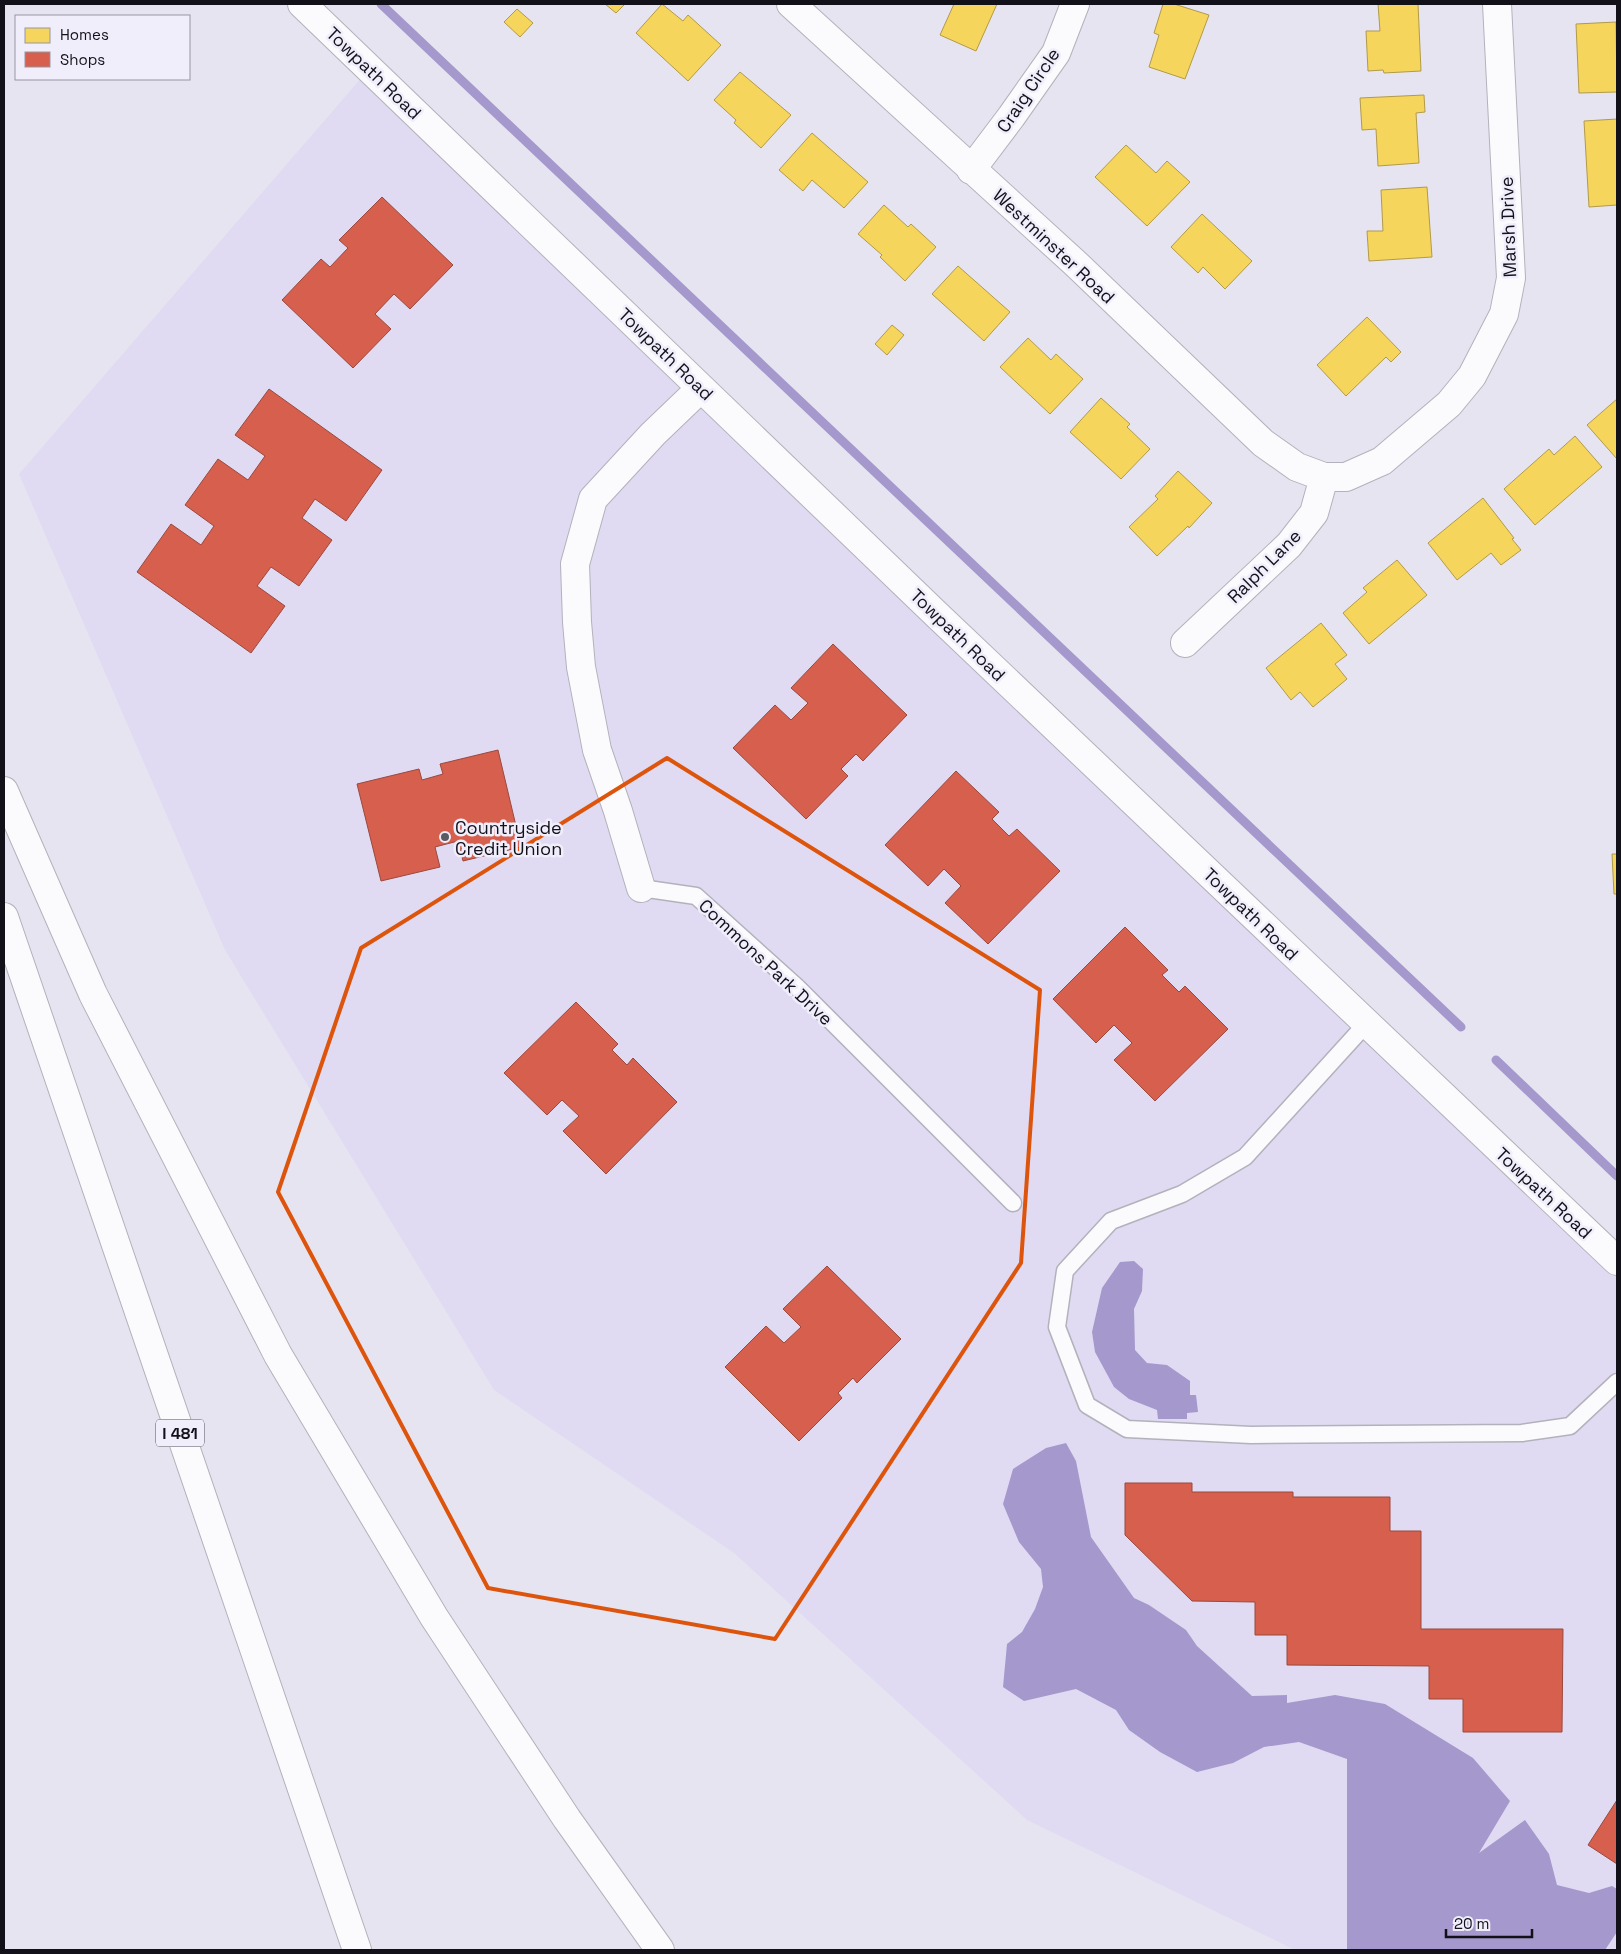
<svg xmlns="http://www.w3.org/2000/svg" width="1621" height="1954" font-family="'Space Grotesk',sans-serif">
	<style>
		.built { fill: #e0dbf2 }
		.water { fill: #a598cc }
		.homes { fill: #f6d55c; stroke: #b29a48 }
		.shops { fill: #d6604d; stroke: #9b483d }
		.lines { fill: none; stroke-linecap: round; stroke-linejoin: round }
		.stream { stroke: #a598cc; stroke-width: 9 }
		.lane-casing { stroke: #b3b1bb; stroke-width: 19 }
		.street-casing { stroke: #b3b1bb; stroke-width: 30 }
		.highway-casing { stroke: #b3b1bb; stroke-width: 30 }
		.lane { stroke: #fbfbfd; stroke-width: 16 }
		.street { stroke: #fbfbfd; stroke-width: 28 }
		.highway { stroke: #fbfbfd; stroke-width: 28 }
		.marked { fill: none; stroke: #dd550d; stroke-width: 4; stroke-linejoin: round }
		.poi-dot { fill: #5d5a64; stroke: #f1eefc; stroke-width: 2 }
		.labels { text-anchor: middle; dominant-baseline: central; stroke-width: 5; stroke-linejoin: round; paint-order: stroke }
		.shield { fill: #f1eefc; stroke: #55535c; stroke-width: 1 }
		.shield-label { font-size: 16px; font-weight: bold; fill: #121018 }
		.street-label { font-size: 18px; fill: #121018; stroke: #f1eefc }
		.poi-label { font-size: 18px; fill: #121018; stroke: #f1eefc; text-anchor: start }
	</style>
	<rect width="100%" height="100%" fill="#e7e4f1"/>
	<!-- built -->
	<path class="built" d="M369,69L1617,1261V1950H1295L1027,1820L734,1553L494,1390L225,950L19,474Z"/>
	<!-- water -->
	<path class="water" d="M1134,1261L1143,1269L1142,1291L1134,1309L1135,1350L1147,1363L1167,1365L1190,1381V1395H1196L1198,1412L1187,1413V1419H1158L1157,1410L1129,1399L1114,1387L1095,1352L1092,1332L1102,1288L1120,1262Z
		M1066,1443L1076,1461L1091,1537L1134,1598L1149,1605L1186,1630L1197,1646L1252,1696L1287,1695V1703L1335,1695L1385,1704L1473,1758L1510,1801L1479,1853L1525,1820L1549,1854L1557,1885L1589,1893L1612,1886L1617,1889V1932L1605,1950H1347V1759L1299,1742L1264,1747L1233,1763L1197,1772L1160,1752L1129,1730L1116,1710L1076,1689L1024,1701L1003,1687L1007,1644L1022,1632L1035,1609L1043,1587L1041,1569L1019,1542L1003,1504L1013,1469L1046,1448Z"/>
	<!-- homes -->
	<path class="homes" d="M605,4H625L616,13Z
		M662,4L683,21L688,15L721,45L688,81L636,33Z
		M954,4H997L976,51L940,35Z
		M1163,4H1174L1209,15L1185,79L1149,67L1159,35L1154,33Z
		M1378,4H1418L1421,71L1384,73L1383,70L1368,71L1366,31H1380Z
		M517,9L533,23L520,37L504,22Z
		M1616,22L1617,92L1579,93L1576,24Z
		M740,72L791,115L761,148L734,123L736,120L714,100Z
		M1424,95L1425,112L1416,113L1419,163L1378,166L1376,129L1362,130L1360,98Z
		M1617,119V205L1589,207L1584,121Z
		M812,133L868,182L844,208L812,180L803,191L779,170Z
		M1126,145L1156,173L1167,161L1190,182L1147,226L1095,177Z
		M1427,187L1432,257L1369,261L1367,231H1383L1381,190Z
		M884,205L908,227L911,224L936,247L905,281L880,257L882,255L858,234Z
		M1202,214L1252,261L1225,289L1203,267L1198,273L1171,247Z
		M958,266L1010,312L984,341L932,294Z
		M1367,317L1401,352L1391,362L1386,357L1346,396L1317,365Z
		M892,325L904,335L887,355L875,344Z
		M1028,338L1051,360L1056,354L1083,379L1050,414L1000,367Z
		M1101,398L1130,424L1127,427L1150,449L1121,479L1070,432Z
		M1617,399V459L1587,425Z
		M1575,436L1602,467L1535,525L1504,489L1549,449L1554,455Z
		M1178,471L1212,503L1189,528L1188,526L1157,556L1129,527L1158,499L1155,496Z
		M1483,498L1514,538L1512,539L1521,550L1501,565L1491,553L1457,580L1428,543Z
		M1397,560L1427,595L1369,644L1343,613L1367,592L1363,588Z
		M1321,623L1347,655L1335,664L1347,679L1313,707L1300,692L1291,700L1266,668Z
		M1612,854H1617V894H1614Z"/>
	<!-- shops -->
	<path class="shops" d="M382,197L453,265L410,309L394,294L375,314L391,329L353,368L282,300L321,259L330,267L348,248L339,240Z
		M269,389L382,470L346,521L315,499L302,518L332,540L299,586L271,567L257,586L285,606L251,653L137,572L171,524L201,545L214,526L185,505L218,459L248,480L265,456L235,435Z
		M833,644L907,715L863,761L856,754L841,769L848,776L806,819L733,748L775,705L791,720L808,703L791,688Z
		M498,750L521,847L463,861L458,841L435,847L440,867L381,881L357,784L419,769L422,780L443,774L440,764Z
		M956,771L999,812L992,819L1009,836L1017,829L1060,871L988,944L945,903L961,886L944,869L928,886L885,845Z
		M1125,927L1168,970L1162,975L1179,992L1185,986L1228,1029L1155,1101L1114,1060L1132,1043L1114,1025L1096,1043L1053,999Z
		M576,1002L618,1044L612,1050L627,1065L633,1058L677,1102L606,1174L563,1131L579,1116L562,1100L547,1115L504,1073Z
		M827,1266L901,1339L857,1383L853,1378L838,1393L842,1398L799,1441L725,1367L766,1326L784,1343L801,1327L783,1309Z
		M1125,1483H1192V1492H1293V1497H1390V1531H1421V1629H1563L1562,1732H1463V1699H1429V1666L1287,1665V1635H1255V1602L1192,1601L1125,1535Z
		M1617,1800V1864L1588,1845Z"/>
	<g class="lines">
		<!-- stream -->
		<path class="stream" d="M381,4L1461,1027
			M1496,1060L1617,1176"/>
		<!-- lane casing -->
		<g class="lane-casing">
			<path id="lane" d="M641,888L696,896L797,987L1013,1203
				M1366,1024L1245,1157L1182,1194L1111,1221L1065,1271L1057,1327L1087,1405L1127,1429L1251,1435L1522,1433L1570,1426L1617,1382"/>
		</g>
		<!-- street casing -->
		<g class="street-casing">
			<path id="street" d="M302,4L936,614L1617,1261
				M791,4L1075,263L1263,443L1297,467L1324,477H1346L1382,461L1449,404L1472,376L1504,314L1511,278L1497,4
				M971,170L1011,117L1056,53L1075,4
				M1185,643L1289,545L1314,513L1324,477
				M641,888L618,811L597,750L581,667L577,622L575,564L593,499L653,434L701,388"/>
		</g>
		<!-- highway casing -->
		<g class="highway-casing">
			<path id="highway" d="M4,791L93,994L278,1355L434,1617L567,1819L660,1950
				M4,917L357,1950"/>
		</g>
		<!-- lane -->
		<use href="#lane" class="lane"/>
		<!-- street -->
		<use href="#street" class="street"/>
		<!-- highway -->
		<use href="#highway" class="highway"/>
	</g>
	<!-- marked area -->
	<path class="marked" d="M667,758L1040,990L1021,1263L775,1639L488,1588L278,1192L361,948Z"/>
	<!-- markers -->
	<circle class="poi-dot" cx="445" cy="837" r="5"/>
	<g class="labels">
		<!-- shield labels -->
		<rect class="shield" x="156" y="1419.5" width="48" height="27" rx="4"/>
		<g class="shield-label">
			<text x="180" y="1433">I 481</text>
		</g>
		<!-- street labels -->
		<g class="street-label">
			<text transform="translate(374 73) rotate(44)">Towpath Road</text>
			<text transform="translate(1028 90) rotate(-56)">Craig Circle</text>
			<text transform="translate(1508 227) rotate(-92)">Marsh Drive</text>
			<text transform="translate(1054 246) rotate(43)">Westminster Road</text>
			<text transform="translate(666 354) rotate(44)">Towpath Road</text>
			<text transform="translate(1264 566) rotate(-45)">Ralph Lane</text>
			<text transform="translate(958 635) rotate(44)">Towpath Road</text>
			<text transform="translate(1251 914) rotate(44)">Towpath Road</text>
			<text transform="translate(766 962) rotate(43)">Commons Park Drive</text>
			<text transform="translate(1544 1193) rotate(43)">Towpath Road</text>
		</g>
		<!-- poi labels -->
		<g class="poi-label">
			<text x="455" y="827">Countryside<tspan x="455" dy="21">Credit Union</tspan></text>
		</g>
	</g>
	<!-- border -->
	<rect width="1621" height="1954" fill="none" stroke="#121018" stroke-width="10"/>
	<!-- legend -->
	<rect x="15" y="15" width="175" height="65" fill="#f1eefc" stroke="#9895a1"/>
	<rect x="25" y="28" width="25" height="15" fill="#f6d55c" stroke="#9895a1"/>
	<text x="60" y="40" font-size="15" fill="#121018">Homes</text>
	<rect x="25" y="52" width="25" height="15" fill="#d6604d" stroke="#9895a1"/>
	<text x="60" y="65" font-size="15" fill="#121018">Shops</text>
	<!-- scale -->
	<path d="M1446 1929v8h86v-8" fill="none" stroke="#121018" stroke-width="2.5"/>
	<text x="1454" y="1929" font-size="15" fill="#121018" stroke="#f1eefc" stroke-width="4" paint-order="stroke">20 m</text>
</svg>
